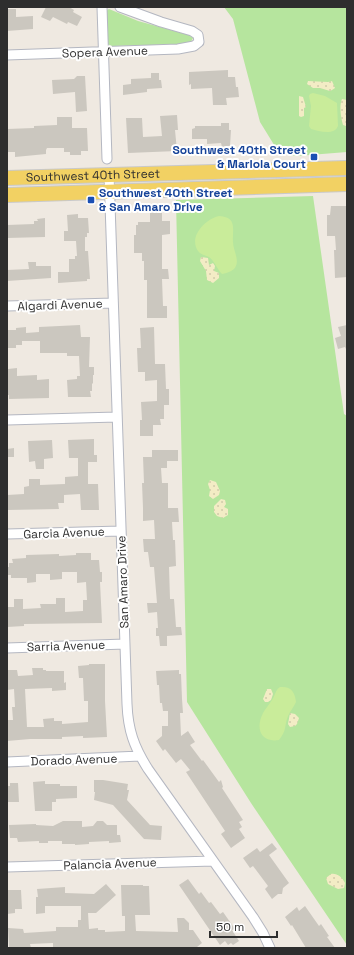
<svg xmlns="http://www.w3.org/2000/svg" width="354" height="955" font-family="'Space Grotesk',sans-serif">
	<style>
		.grass { fill: #b6e59e }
		.sand { fill: url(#sand-dots) }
		.pitch { fill: #c9ec9a }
		.building { fill: #cbc7bf }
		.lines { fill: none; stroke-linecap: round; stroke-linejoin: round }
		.street-casing { stroke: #b4b7c1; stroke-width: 11 }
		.primary-casing { stroke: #c9c9c9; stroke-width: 16 }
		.street { stroke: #fff; stroke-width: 9 }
		.primary { stroke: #f2d163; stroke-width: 14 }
		.transit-dot { fill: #1a4fb4; stroke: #fff; stroke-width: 1.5 }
		.labels { text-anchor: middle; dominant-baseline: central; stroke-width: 4; stroke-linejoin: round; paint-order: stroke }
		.street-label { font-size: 12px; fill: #2e2e2e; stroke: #fff }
		.transit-label { font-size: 12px; font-weight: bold; fill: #164399; stroke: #fff; text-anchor: end }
	</style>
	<defs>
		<pattern id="sand-dots" width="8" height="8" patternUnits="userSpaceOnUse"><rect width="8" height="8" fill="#f3ecc5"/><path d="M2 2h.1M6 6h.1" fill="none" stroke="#d1cbaa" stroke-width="1.8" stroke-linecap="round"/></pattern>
	</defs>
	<rect width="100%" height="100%" fill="#efe9e1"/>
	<!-- grass -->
	<path class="grass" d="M224,7H347V152L297,156L285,154L276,148L260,122L233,19Z
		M109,9L138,21L189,35L193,38L191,42L188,44L112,46L107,44L106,11Z
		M313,196L344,414L347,416V945L251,803L187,702L176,200Z"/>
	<!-- sand -->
	<path class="sand" d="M308,81L328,82L332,81L335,88L332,90L330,91L320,88H313L307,84Z
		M299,96L303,97L306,107L304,108V116L301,117L299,116Z
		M342,99L347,100V125L346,126L343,125C341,118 339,106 342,99Z
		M201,257L208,258L209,265L213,263L215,266L214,271L219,273V278L213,283L207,280L206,271L200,261Z
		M210,480L216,482L220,491L219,495L213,499L209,496L210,490L208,484Z
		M221,499L225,500L226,504L224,507L228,509V515L223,518L217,516L214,512V506Z
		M267,689H271L273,694L271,700L268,702H265L263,699Z
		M290,713L295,714L299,718L297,724L295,726L290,727L288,724Z
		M331,874C337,873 342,877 345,883L344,888L338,889L328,884L326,878Z"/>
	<!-- pitch -->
	<path class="pitch" d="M313,93L325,96L337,103L338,126C334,136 319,131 311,129L309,126L311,106L309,96L310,94Z
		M219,216C238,217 232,230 233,242C233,251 241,261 234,269C230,272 227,273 222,274C217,269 214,260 209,257C205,255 201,255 198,251C188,236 206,219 219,216Z
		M280,687C291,686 295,692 296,702C294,707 290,711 288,716C284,727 287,730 279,740C261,743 255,729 263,713C265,709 269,705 272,700C275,696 275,690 280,687Z"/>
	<!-- building -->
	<path class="building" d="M46,7H69L74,10L73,12L82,17L77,26L68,22L67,24L53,17L50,21L41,17Z
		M7,9H16V17L33,16V29L7,31Z
		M228,70V77H235L236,87H238L239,97L226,98L227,105H213L212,88L191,89V84L189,85V72Z
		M151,73H159V80H161L162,88L147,89V92L123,95V85L131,84V79L151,78Z
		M77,76H85L87,111L76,112L75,92L53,94L52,80L74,79Z
		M177,115L178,130H175L177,151L128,153L126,118H142L143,137L162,136L160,116Z
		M57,117H72V128H87L88,151H81V155H70V152H64V148H47L46,150V154L15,157V152H7V129L34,128V126L57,125Z
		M221,123H229V130H231L230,146L222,147L221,143L207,144V139H192V129L195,128V126H221Z
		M331,206H347V277L335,278L334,250H336L335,236H327V215H330Z
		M150,212H162V221H170V234L162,235V269H168L169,279H162L163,306H167V318H147V280H144V261H142V253H134V235H136V225H138V222H150Z
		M78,214V218H88L89,233H87V237H85V251H88L90,279H87V281L58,283V272H69V259H75V256H77L76,241H64V231H68L67,215Z
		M45,218V237L7,238V225L34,224V221H38L37,219Z
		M28,262H36V266H51V278L7,281V270L29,269Z
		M80,325L81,337H90L89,367H94V375H93V383L92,384V391H90L91,397H68L67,380L77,379V376H80L79,356H67V353H40V341H22V345H16V348H7V330H16V328L26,327V333L39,332V327Z
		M347,325V349H346L345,347L338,349L335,338L341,336L338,327Z
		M154,327L155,364H165L166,389H169V405H164V419H160L161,425H153V436H140V420H142L141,402L157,401V380L145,381V372H138L137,348H141L140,328Z
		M17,368V376L37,375V380L49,379V398L9,399V395H7L8,369Z
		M94,439V455H97V462H88V484H98L99,510H81L80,494L64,495V503H58L59,509L7,510V495L24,494V487L29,486V479H40V485L65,484V477L78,476V458H69L68,440Z
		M52,440L53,458L44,459V469H36L35,461L29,462L28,441Z
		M14,448V457H7V449Z
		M152,450H178V461H167V468H161L162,483H168V508H178L179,522H172L173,540H175L176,566L169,567L170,599H174L176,627H181L182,635L167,636V646H160L159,636H156V628H158L157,612L148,613L147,603H157L154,567H150L148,552H144L143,539H155L154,520L143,521V508L142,483H144L143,457H152Z
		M76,553H91V560H99L100,572H102V582H100L102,623L24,624V626L7,627V607H14V599H23V609L41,608L40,604H56V598H65V612L83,611V600H87L86,582L77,583V572H62V579L50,580V574H36V582L27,583V578H11V575H7V567H9V563H13L12,559L26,558V555L59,554V556L76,555Z
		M89,664H105V701L107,737L83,738V736L62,737V739H30L7,741V720H13L12,707H15L14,689L7,690V670H17L18,676L33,675L32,668H43V670H46V671H64V683L66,682V690L52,691V688L25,689L27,727H44L43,719L54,718V721H62V724L88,722V701H84L83,678H79L78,666L89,665Z
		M179,670V674H181L182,699L183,713H180L181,736L188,731L195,742L190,745L202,761L203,760L219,782L221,780L223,787L222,788L243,820L239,822L242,827L239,829L245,838L231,848L221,834L225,831L186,772L190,770L181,759L176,763L165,749L163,751L156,741L162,736V726H168V711H163L162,703H160L159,685H157L156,671Z
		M94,780H103L128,784L127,790H129L127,800L150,825L162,826L161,840L144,839L113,805L94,800L95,792H94Z
		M45,781V784H60V786H77V798L56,799V802H52V811H35L33,782Z
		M10,783H18L19,802H7V786H10Z
		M63,821H82V827L93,826L97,821H103L107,825H117V835H120L121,842L109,843V841L89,842V844L75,845V844H62V841H48V843H39V841L18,842L17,838H10L9,825L36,824V825L53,826Z
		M272,843L277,849L269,855L289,883L283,888L282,894H278L272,899L265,889L268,886L253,866L250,868L243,858L257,848L260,852Z
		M188,879L199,894L201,892L209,903L211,902L220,914L223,912L235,929L232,930L239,941L233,945L231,943L228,945L225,941L220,945L179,885Z
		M106,884L116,895L96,913H88L89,929L98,928V930H105V932L125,931V916H122L121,885H143V886H149L150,915H135L136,931L178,932L177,918H184L189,923V930H193L202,943L197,947H178L53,948V943L30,944L31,948H10L9,947L8,928L23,929L24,933L56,931V927H78V920H81V906H45V913L36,914V897H38L37,889L65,887V893L94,894Z
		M7,890H21L22,909H15V913L7,914Z
		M305,906L319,926L321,924L329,936L327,937L335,948H306L292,925L291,926L285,917L297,907L299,911Z"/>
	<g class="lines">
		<!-- street casing -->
		<g class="street-casing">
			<path id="street" d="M102,7L107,159
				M7,55L178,49L194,46L199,42L198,35L192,31L161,22L120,7
				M109,174L127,704C128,730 134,747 148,769L253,917L263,933L270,948
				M7,306L113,303
				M7,420L117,417
				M7,534L121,531
				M7,648L125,644
				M7,762L140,756
				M7,867L213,861"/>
		</g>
		<!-- primary casing -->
		<g class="primary-casing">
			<g id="primary">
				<path id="s1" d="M7,178L347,168"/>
				<path d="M7,195L347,184"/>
			</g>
		</g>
		<!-- street -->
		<use href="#street" class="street"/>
		<!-- primary -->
		<use href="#primary" class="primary"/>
	</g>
	<!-- markers -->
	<g class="transit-dot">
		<rect x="310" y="153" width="8" height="8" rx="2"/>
		<rect x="87" y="196" width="8" height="8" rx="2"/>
	</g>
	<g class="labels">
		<!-- street labels -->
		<g class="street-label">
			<text transform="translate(105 52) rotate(-2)">Sopera Avenue</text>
			<text stroke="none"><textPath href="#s1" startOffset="86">Southwest 40th Street</textPath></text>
			<text transform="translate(60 305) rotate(-2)">Algardi Avenue</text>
			<text transform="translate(64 533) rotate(-2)">Garcia Avenue</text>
			<text transform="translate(123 582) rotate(-92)">San Amaro Drive</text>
			<text transform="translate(66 646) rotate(-2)">Sarria Avenue</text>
			<text transform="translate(74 760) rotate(-2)">Dorado Avenue</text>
			<text transform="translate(110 864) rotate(-2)">Palancia Avenue</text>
		</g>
		<!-- transit labels -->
		<g class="transit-label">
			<text x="306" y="150">Southwest 40th Street<tspan x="306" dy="14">&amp; Mariola Court</tspan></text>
			<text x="99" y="193" text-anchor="start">Southwest 40th Street<tspan x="99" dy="14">&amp; San Amaro Drive</tspan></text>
		</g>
	</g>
	<!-- border -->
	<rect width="354" height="955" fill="none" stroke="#2e2e2e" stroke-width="16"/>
	<!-- scale -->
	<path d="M210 931v6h67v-6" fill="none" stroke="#2e2e2e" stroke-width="2"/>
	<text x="216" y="931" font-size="12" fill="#2e2e2e" stroke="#ffffff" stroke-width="3" paint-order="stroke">50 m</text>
</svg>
